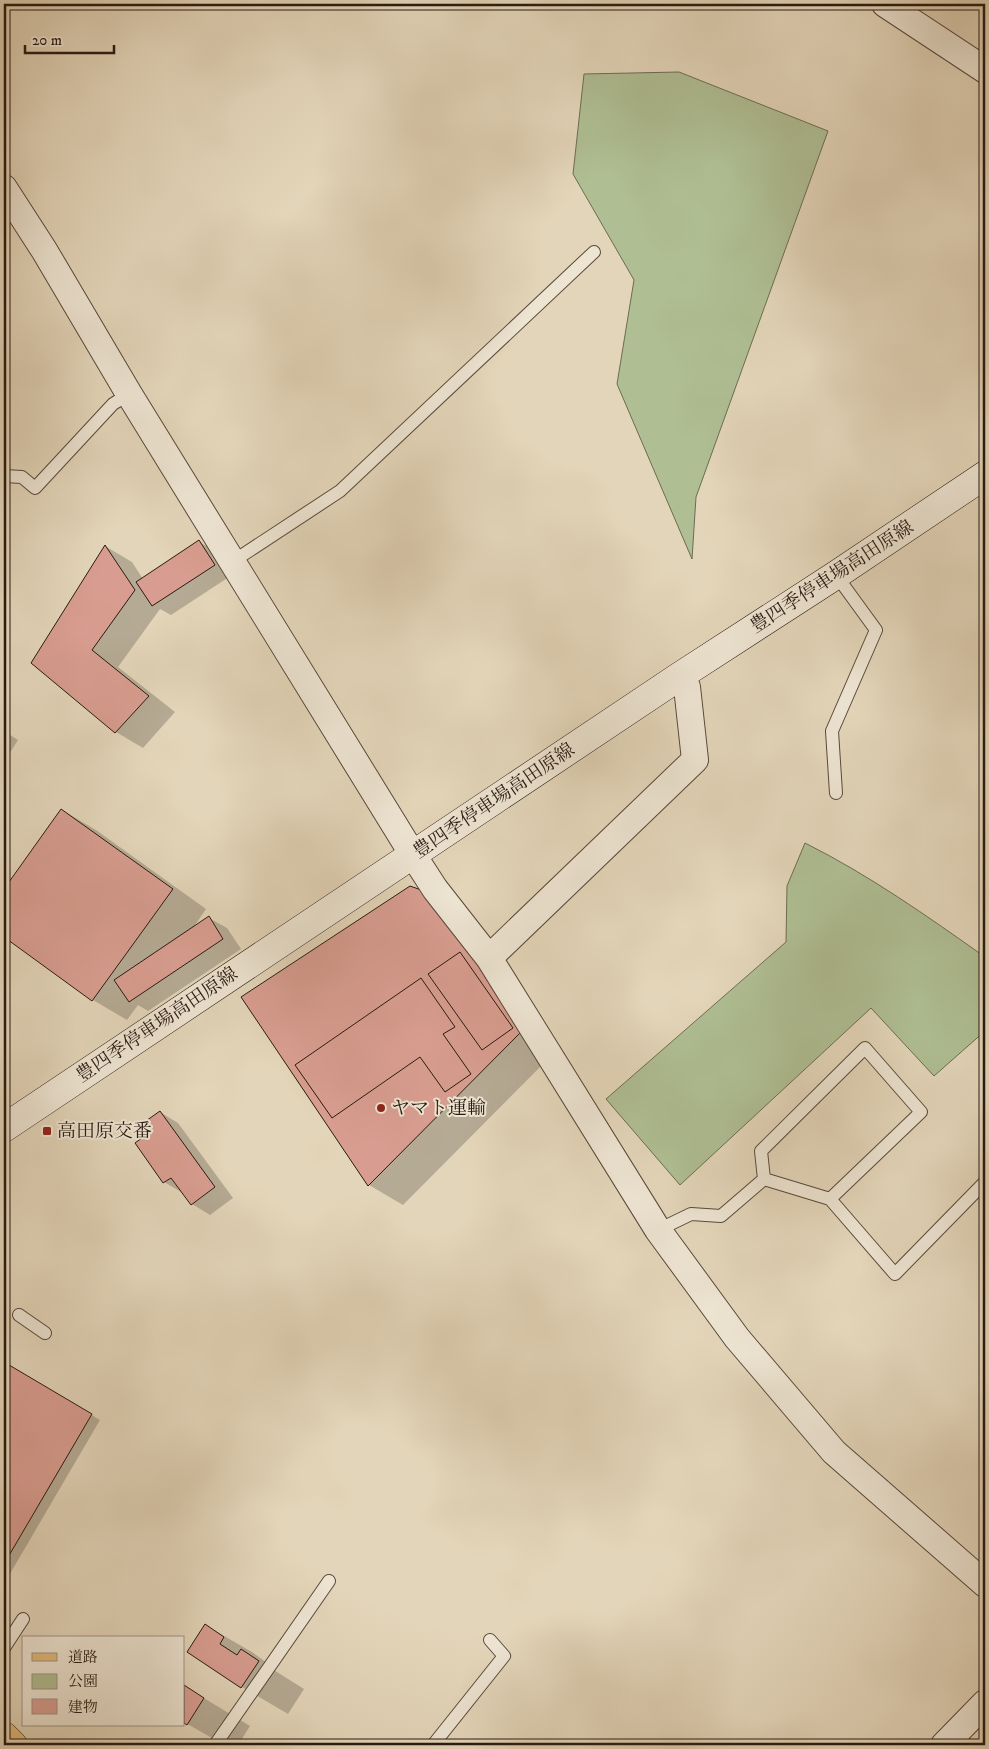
<svg xmlns="http://www.w3.org/2000/svg" width="989" height="1749" font-family="'IM FELL DW Pica','Noto Serif JP',serif">
	<style>
		.green { fill: #afbe93; stroke: #6c6c52 }
		.shadow { fill: #0003 }
		.building { fill: #d89d90; stroke: #2a1a11 }
		.lines { fill: none; stroke-linecap: round; stroke-linejoin: round }
		.service-casing { stroke: #58493b; stroke-width: 14 }
		.minor-casing { stroke: #58493b; stroke-width: 28 }
		.secondary-casing { stroke: #2a1a11; stroke-width: 29 }
		.primary-casing { stroke: #2a1a11; stroke-width: 29 }
		.service { stroke: #ede4d2; stroke-width: 12 }
		.minor { stroke: #ede4d2; stroke-width: 26 }
		.secondary { stroke: #ede4d2; stroke-width: 28 }
		.primary { stroke: #e2ba7c; stroke-width: 28 }
		.poi-dot { fill: #8f2418; stroke: #ede4d2; stroke-width: 2 }
		.labels { text-anchor: middle; dominant-baseline: central; stroke-width: 4; stroke-linejoin: round; paint-order: stroke }
		.street-label { font-size: 19px; fill: #2a1a11; stroke: #ede4d2 }
		.poi-label { font-size: 19px; fill: #2a1a11; stroke: #ede4d2; text-anchor: start }
	</style>
	<rect width="100%" height="100%" fill="#e3d5b9"/>
	<filter id="stains"><feTurbulence type="fractalNoise" baseFrequency=".004" numOctaves="4"/><feColorMatrix values="0 0 0 0 .2 0 0 0 0 .09 0 0 0 0 .02 0 0 0 .5 -.17"/></filter>
	<radialGradient id="worn" r=".72"><stop offset=".6" stop-color="#630" stop-opacity="0"/><stop offset="1" stop-color="#630" stop-opacity=".3"/></radialGradient>
	<!-- green -->
	<path class="green" d="M679,72L828,131L696,497L692,559L617,384L634,280L573,174L584,74Z
		M805,843C869,875 927,916 985,957V1031L934,1076L871,1008L680,1185L606,1099L786,942L787,886Z"/>
	<!-- shadow -->
	<path class="shadow" d="M199,542L218,552L232,575L171,615L160,609L118,667L175,712L143,748L116,732L32,663L105,546L132,562L143,579Z
		M4,731L18,740L4,762Z
		M62,810L96,830L206,909L193,928L209,918L227,928L241,949L148,1011L138,1005L127,1020L93,1000L4,936V891Z
		M411,888L558,1049L403,1205L369,1185L242,997Z
		M160,1112L178,1123L233,1198L210,1215L192,1204L183,1193L164,1182L152,1133Z
		M4,1363L100,1420L4,1584Z
		M205,1625L252,1652L270,1665L269,1667L304,1689L288,1714L242,1687Z
		M184,1686L250,1726L238,1745H224L184,1722Z"/>
	<!-- building -->
	<path class="building" d="M199,540L215,565L152,606L136,582Z
		M105,545L135,590L92,650L149,696L115,733L31,663Z
		M61,809L173,889L92,1001L4,937V889Z
		M410,886L427,892L524,1029L368,1186L241,997Z
		M209,916L223,939L129,1002L114,980Z
		M460,952L513,1028L482,1050L428,974Z
		M421,978L455,1027L443,1034L471,1074L445,1092L420,1057L332,1118L295,1065Z
		M160,1111L215,1187L191,1205L171,1178L163,1183L135,1143L150,1132L143,1123Z
		M4,1362L92,1414L4,1564Z
		M205,1624L224,1637L220,1644L237,1655L241,1649L259,1661L241,1688L187,1652Z
		M184,1685L204,1698L187,1725L184,1723Z
		M128,1739L138,1745H125Z"/>
	<g class="lines">
		<!-- service casing -->
		<g class="service-casing">
			<path id="service" d="M4,476L22,477L35,488L113,404L129,394
				M232,562L340,491L594,252
				M836,793L832,731L876,630L836,575
				M830,1199L895,1274L985,1182
				M658,1230L691,1214L721,1216L764,1179L761,1151L865,1048L921,1112L830,1199L764,1179
				M19,1315L45,1333
				M4,1648L23,1619
				M215,1745L329,1581
				M433,1745L504,1656L490,1640"/>
		</g>
		<!-- minor casing -->
		<g class="minor-casing">
			<path id="minor" d="M885,4L985,70
				M4,188L44,250L129,394L413,855L435,889L489,958L658,1230L737,1338L834,1452L985,1584
				M489,958L695,760L687,687L680,676
				M944,1745L985,1703"/>
		</g>
		<!-- secondary casing -->
		<g class="secondary-casing">
			<path id="secondary" d="M4,1128L680,676L836,575L985,475"/>
		</g>
		<!-- primary casing -->
		<g class="primary-casing">
			<path id="primary" d="M4,1736L13,1745"/>
		</g>
		<!-- service -->
		<use href="#service" class="service"/>
		<!-- minor -->
		<use href="#minor" class="minor"/>
		<!-- secondary -->
		<use href="#secondary" class="secondary"/>
		<!-- primary -->
		<use href="#primary" class="primary"/>
	</g>
	<!-- markers -->
	<g class="poi-dot">
		<circle cx="381" cy="1108" r="5"/>
		<rect x="42" y="1126" width="10" height="10" rx="2.5"/>
	</g>
	<g class="labels">
		<!-- street labels -->
		<g class="street-label">
			<text transform="translate(832 577) rotate(-33)">豊四季停車場高田原線</text>
			<text transform="translate(494 801) rotate(-34)">豊四季停車場高田原線</text>
			<text transform="translate(157 1025) rotate(-34)">豊四季停車場高田原線</text>
		</g>
		<!-- poi labels -->
		<g class="poi-label">
			<text x="391" y="1108">ヤマト運輸</text>
			<text x="57" y="1131">高田原交番</text>
		</g>
	</g>
	<!-- margin -->
	<rect width="989" height="1749" fill="none" stroke="#e3d5b9" stroke-width="20"/>
	<rect x="5" y="5" width="979" height="1739" fill="none" stroke="#2a1a11" stroke-width="2.5"/>
	<rect x="10" y="10" width="969" height="1729" fill="none" stroke="#2a1a11"/>
	<!-- legend -->
	<rect x="22" y="1636" width="162" height="90" fill="#ede4d2" stroke="#9f9385"/>
	<rect x="32" y="1653" width="25" height="8" fill="#e2ba7c" stroke="#9f9385"/>
	<text x="68" y="1662" font-size="15" fill="#2a1a11">道路</text>
	<rect x="32" y="1674" width="25" height="15" fill="#afbe93" stroke="#9f9385"/>
	<text x="68" y="1686" font-size="15" fill="#2a1a11">公園</text>
	<rect x="32" y="1699" width="25" height="15" fill="#d89d90" stroke="#9f9385"/>
	<text x="68" y="1712" font-size="15" fill="#2a1a11">建物</text>
	<!-- scale -->
	<path d="M25 45v8h89v-8" fill="none" stroke="#2a1a11" stroke-width="2.5"/>
	<text x="32" y="45" font-size="15" fill="#2a1a11" stroke="#ede4d2" stroke-width="4" paint-order="stroke">20 m</text>
	<rect width="100%" height="100%" filter="url(#stains)"/>
	<rect width="100%" height="100%" fill="url(#worn)"/>
</svg>
